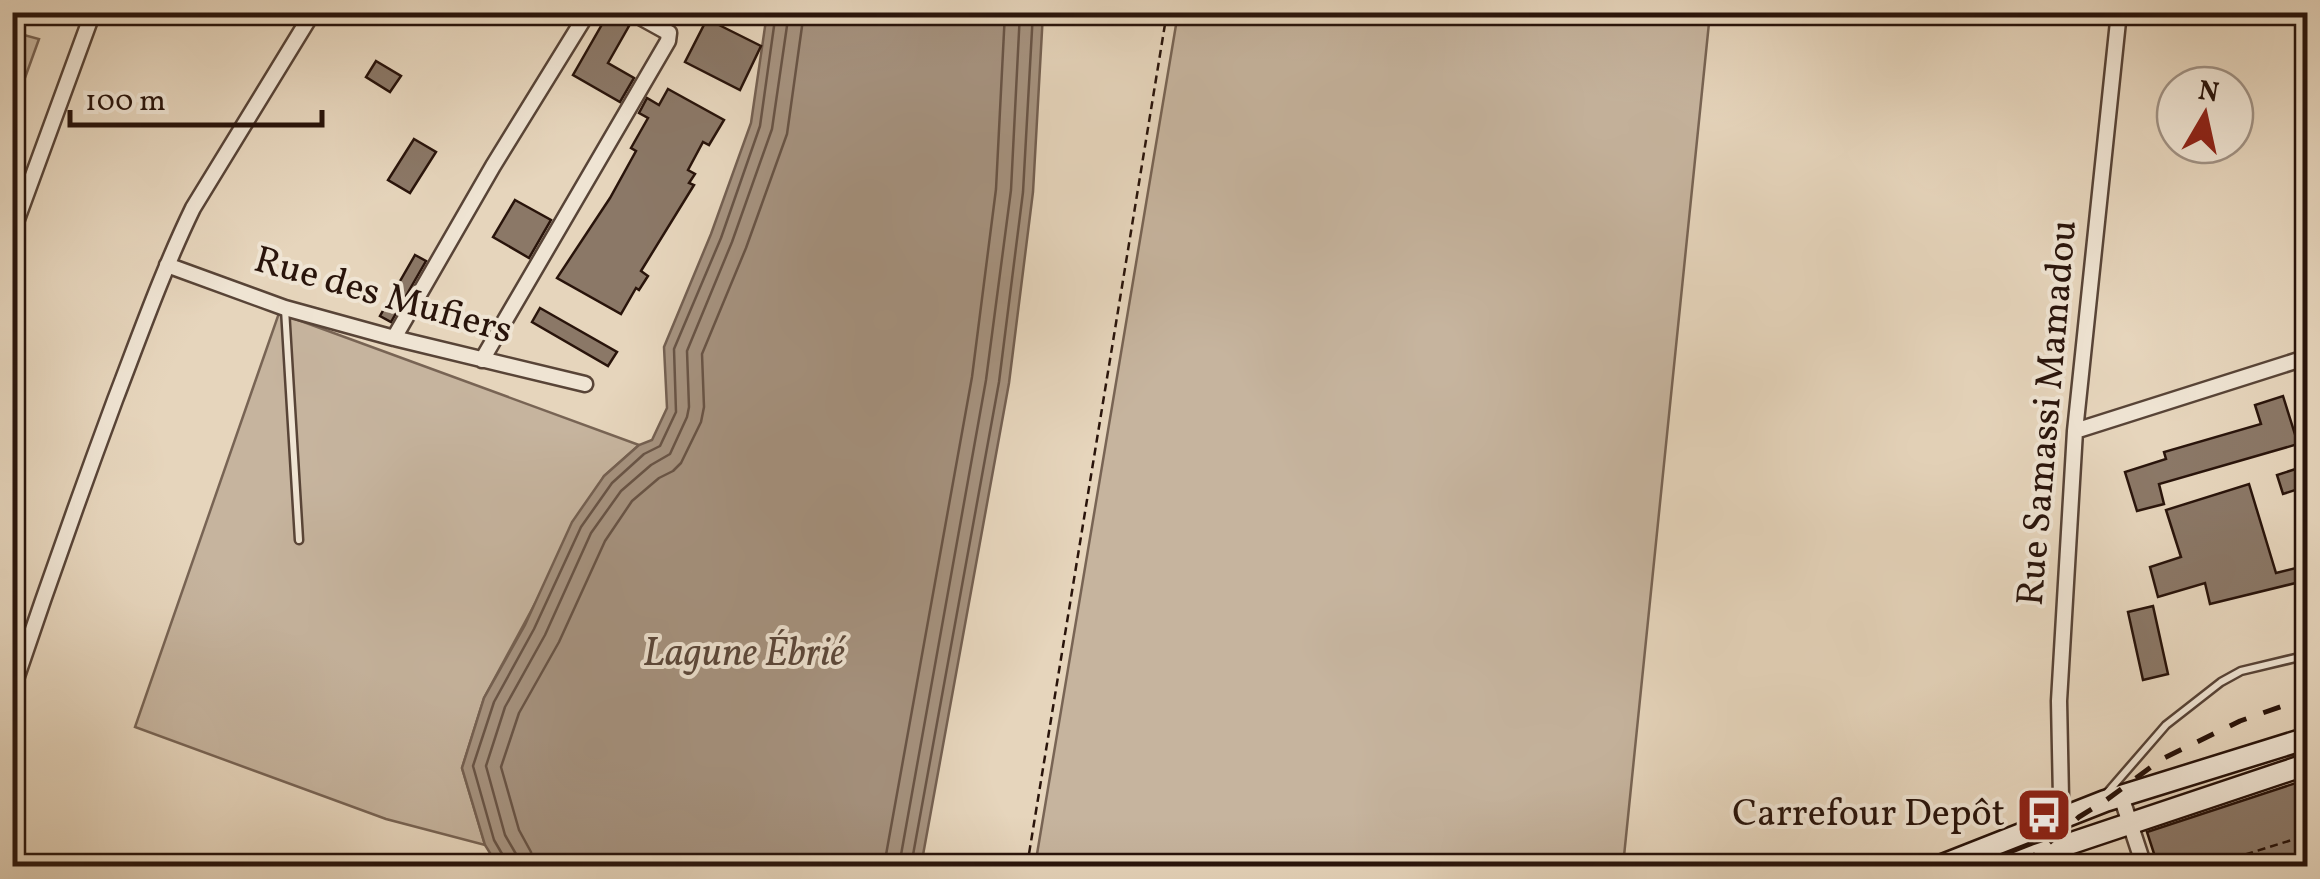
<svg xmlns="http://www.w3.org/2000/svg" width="2320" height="879" font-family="Vollkorn,serif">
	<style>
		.green { fill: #c6b49e; stroke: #786454; stroke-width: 2.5 }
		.water { fill: #a69380; stroke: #746051; stroke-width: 2.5 }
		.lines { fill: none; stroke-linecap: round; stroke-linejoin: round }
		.shore { stroke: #685446; stroke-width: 2.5 }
		.building { fill: #8b7867; stroke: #29140b; stroke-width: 2.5 }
		.lane-casing { stroke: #584437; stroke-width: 11 }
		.street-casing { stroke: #584437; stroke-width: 19 }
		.secondary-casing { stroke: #29140b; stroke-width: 25 }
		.path { stroke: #29140b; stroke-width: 2.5; stroke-dasharray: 8 5; stroke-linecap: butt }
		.lane { stroke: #efe4d3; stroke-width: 6 }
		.street { stroke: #efe4d3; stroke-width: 14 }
		.secondary { stroke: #efe4d3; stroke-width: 20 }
		.rail { stroke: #29140b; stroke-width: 5; stroke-dasharray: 18 18; stroke-linecap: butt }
		.labels { text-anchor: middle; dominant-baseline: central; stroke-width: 8; stroke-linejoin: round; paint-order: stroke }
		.street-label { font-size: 38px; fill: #29140b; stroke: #efe4d3 }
		.poi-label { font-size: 38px; fill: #29140b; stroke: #efe4d3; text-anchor: end }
		.water-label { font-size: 40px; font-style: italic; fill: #5b473a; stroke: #efe4d3 }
	</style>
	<rect width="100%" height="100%" fill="#e6d5bc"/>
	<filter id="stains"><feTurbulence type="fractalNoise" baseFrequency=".002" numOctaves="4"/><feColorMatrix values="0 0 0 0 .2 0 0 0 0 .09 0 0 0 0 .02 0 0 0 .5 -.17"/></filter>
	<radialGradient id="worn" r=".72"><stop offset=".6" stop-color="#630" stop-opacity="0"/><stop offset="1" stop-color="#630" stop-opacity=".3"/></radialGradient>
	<!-- green -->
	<path class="green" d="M1178,13H1710L1623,866H1035Z
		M13,32L39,39L13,111L12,32Z
		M279,313L639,445L604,476L484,698L462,768L485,845L386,819L135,727Z"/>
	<!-- water -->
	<path class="water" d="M767,13H1043L1033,192L1009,383L921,866H498L485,845L462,768L484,698L525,625L572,522L604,476L639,445L652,440L667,408L664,347L711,234L751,123Z"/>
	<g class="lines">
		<!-- shore -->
		<path class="shore" d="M505,866V859L494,840L473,766L494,702L534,629L581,527L612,483L644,454L660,446L676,412L674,349L721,238L760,126L776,12
			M518,866L516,854L505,835L486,766L505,707L545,635L591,533L621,491L651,465L670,454L687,417L689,407L687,351L732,242L772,129L789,12
			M533,866L531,852L519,830L501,767L519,713L559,642L605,541L632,501L659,478L673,471L681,463L701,422L704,407L702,354L746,248L787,134L804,12
			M884,866L972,377L996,189L1005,12
			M899,866L986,380L1011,190L1020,12
			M911,866L999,382L1023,192L1033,12"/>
	</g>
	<!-- building -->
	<path class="building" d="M608,14L629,26L608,63L634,78L620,102L573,75Z
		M707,19L761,46L740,90L685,62Z
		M376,61L401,76L390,92L366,77Z
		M668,89L724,120L709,145L703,142L688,170L695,174L689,183L694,185L641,271L648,276L639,290L636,288L621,314L557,278L610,198L636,151L631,148L648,118L639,113L647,98L659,105Z
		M414,139L436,152L410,193L388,180Z
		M515,200L551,220L529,258L493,237Z
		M415,255L426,261L391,322L380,316Z
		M540,308L617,352L608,366L532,322Z
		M2283,396L2298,444L2159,484L2164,504L2137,511L2125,472L2166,459L2164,452L2261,424L2255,405Z
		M2305,466L2308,486L2283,494L2277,475Z
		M2249,484L2276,573L2308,565V580L2210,604L2205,583L2158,597L2150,567L2181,557L2166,510Z
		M2153,606L2168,674L2143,680L2128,612Z
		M2308,779V866H2158L2147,832Z"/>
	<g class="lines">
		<!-- lane casing -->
		<g class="lane-casing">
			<path id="lane" d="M285,309L299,540
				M2107,793L2166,725L2221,682L2241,671L2308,655"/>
		</g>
		<!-- street casing -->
		<g class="street-casing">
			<path id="street" d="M12,233L93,12
				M167,265L285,308L394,338L585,384
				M394,338L493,166L588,12
				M482,360L668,41L669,33L631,12
				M2075,431L2308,357
				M12,691C45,593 79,497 115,400C140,335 163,270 193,208L313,12
				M2121,796L2144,866
				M2062,846L2059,701L2075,431L2119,12"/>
		</g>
		<!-- secondary casing -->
		<g class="secondary-casing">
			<path id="secondary" d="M1940,866L2105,801L2308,738
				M2008,866L2036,855L2308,764"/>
		</g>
		<!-- path -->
		<path class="path" d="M1027,866L1167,12
			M2208,866L2308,835"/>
		<!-- lane -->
		<use href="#lane" class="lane"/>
		<!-- street -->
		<use href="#street" class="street"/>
		<!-- secondary -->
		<use href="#secondary" class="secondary"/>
		<!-- rail -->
		<path class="rail" d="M2022,866L2079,817L2105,801L2162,759L2240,721L2308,697"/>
	</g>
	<!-- icons -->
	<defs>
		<g id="bus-square" transform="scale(2.875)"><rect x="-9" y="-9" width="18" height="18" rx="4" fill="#8f2418" stroke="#efe4d3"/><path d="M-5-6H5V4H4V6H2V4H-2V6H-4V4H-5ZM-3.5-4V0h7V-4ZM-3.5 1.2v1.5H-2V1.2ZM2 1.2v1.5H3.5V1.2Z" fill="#fff"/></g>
	</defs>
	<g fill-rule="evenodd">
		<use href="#bus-square" x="2044" y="815"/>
	</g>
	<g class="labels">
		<!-- street labels -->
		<g class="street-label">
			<text transform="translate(383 297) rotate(16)">Rue des Mufiers</text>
			<text transform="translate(2049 413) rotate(-85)">Rue Samassi Mamadou</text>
		</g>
		<!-- poi labels -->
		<g class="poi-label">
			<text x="2005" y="815">Carrefour Depôt</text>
		</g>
		<!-- water labels -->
		<g class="water-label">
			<text x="744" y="655">Lagune Ébrié</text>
		</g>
	</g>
	<!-- margin -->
	<rect width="2320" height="879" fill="none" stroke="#e6d5bc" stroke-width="50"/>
	<rect x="15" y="15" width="2290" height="849" fill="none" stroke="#29140b" stroke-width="5"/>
	<rect x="25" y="25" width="2270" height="829" fill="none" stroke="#29140b" stroke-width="2.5"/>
	<!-- north arrow -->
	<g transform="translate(2205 115) rotate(9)"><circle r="48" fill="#efe4d3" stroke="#a09183" stroke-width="2.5"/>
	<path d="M0-8L18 38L0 25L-18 38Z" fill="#8f2418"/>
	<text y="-15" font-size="28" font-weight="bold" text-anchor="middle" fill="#29140b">N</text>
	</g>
	<!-- scale -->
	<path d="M70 110v15h252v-15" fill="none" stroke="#29140b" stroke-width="5"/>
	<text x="85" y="110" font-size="30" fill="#29140b" stroke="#efe4d3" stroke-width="8" paint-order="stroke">100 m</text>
	<rect width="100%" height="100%" filter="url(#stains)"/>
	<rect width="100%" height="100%" fill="url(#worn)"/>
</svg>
